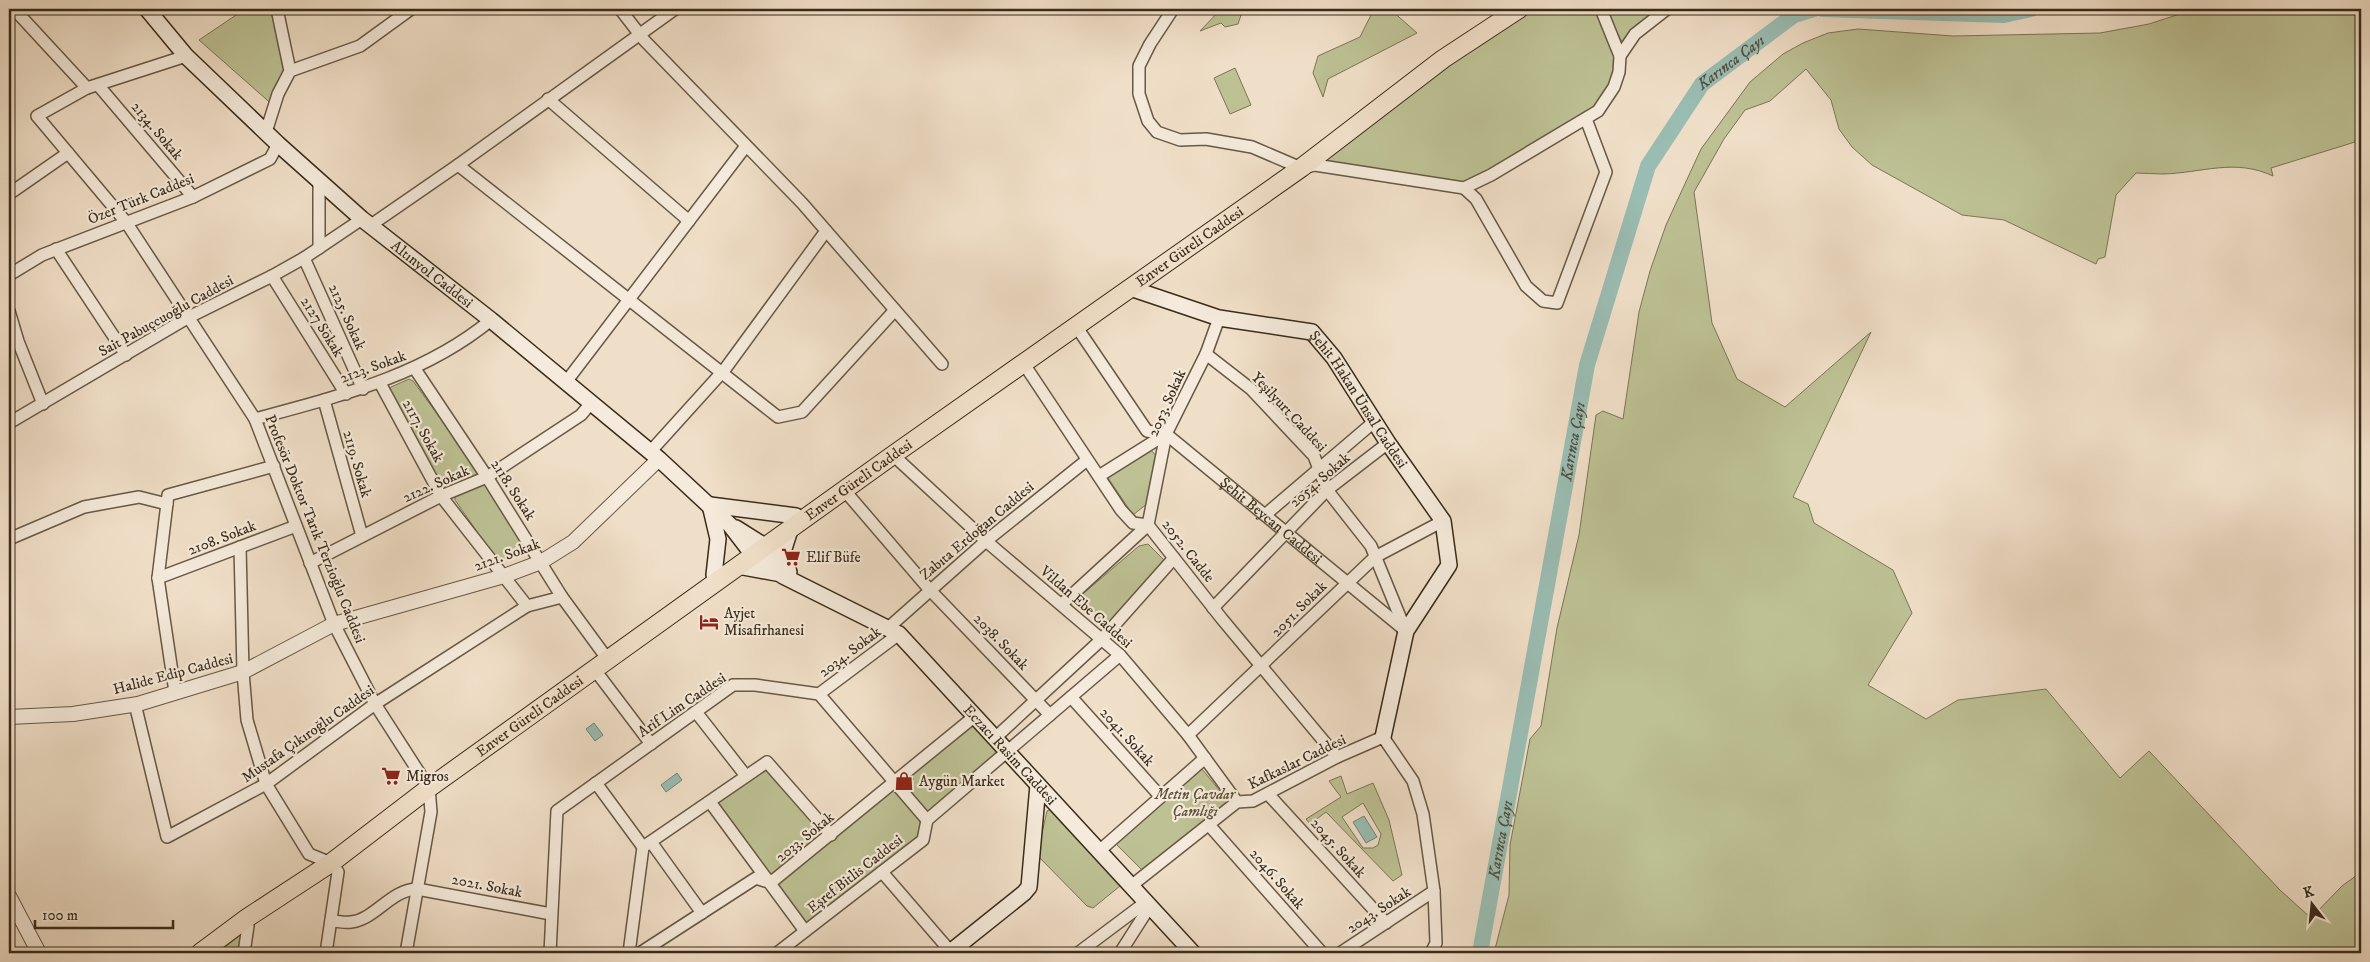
<svg xmlns="http://www.w3.org/2000/svg" width="2370" height="962" font-family="'IM FELL DW Pica',serif">
	<style>
		.green { fill: #bdc194; stroke: #7b7656; fill-rule: evenodd }
		.water { fill: #9abdb3; stroke: #738375 }
		.lines { fill: none; stroke-linecap: round; stroke-linejoin: round }
		.river { stroke: #9abdb3; stroke-width: 16 }
		.minor-casing { stroke: #675845; stroke-width: 14 }
		.tertiary-casing { stroke: #675845; stroke-width: 16 }
		.secondary-casing { stroke: #392b19; stroke-width: 18 }
		.primary-casing { stroke: #392b19; stroke-width: 20 }
		.minor { stroke: #f5eadb; stroke-width: 11 }
		.tertiary { stroke: #f5eadb; stroke-width: 14 }
		.secondary { stroke: #f5eadb; stroke-width: 15 }
		.primary { stroke: #f0dfc8; stroke-width: 18 }
		.labels { text-anchor: middle; dominant-baseline: central; stroke-width: 4.5; stroke-linejoin: round; paint-order: stroke }
		.street-label { font-size: 15px; fill: #392b19; stroke: #f5eadb }
		.poi-label { font-size: 15px; fill: #392b19; stroke: #f5eadb; text-anchor: start }
		.park-label { font-size: 15px; font-style: italic; fill: #5a5038; stroke: #f5eadb }
		.water-label { font-size: 16px; font-style: italic; fill: #515040; stroke: #f5eadb }
	</style>
	<rect width="100%" height="100%" fill="#f0dfc8"/>
	<filter id="stains"><feTurbulence type="fractalNoise" baseFrequency=".004" numOctaves="4"/><feColorMatrix values="0 0 0 0 .2 0 0 0 0 .09 0 0 0 0 .02 0 0 0 .5 -.17"/></filter>
	<radialGradient id="worn" r=".72"><stop offset=".6" stop-color="#630" stop-opacity="0"/><stop offset="1" stop-color="#630" stop-opacity=".3"/></radialGradient>
	<!-- green -->
	<path class="green" d="M245,9H277L290,71L275,107L199,40Z
		M1221,9H1243L1238,24L1225,27L1221,23L1200,31Z
		M1374,9H1390L1417,33L1328,79L1323,97L1313,73L1318,56L1360,37Z
		M1528,9H1601L1620,56L1598,111L1464,188L1319,162L1421,87L1449,64Z
		M1613,9H1668L1625,48L1607,13Z
		M2195,9H2361V130L2357,133L2355,142L2271,168L2273,176C2235,158 2202,173 2163,174C2154,174 2145,173 2136,173L2116,195L2105,257L2098,259L2096,264L2004,220L1962,215L1872,165L1852,147L1839,129L1831,100L1806,69L1770,101L1745,110L1724,139L1694,192L1712,323L1737,379L1785,407L1871,332L1793,497L1808,504L1814,523L1893,570L1912,613L1868,685L1926,719L1958,700L2046,689L2120,778L2149,751L2280,890L2311,918L2342,886L2361,872V953H1494L1509,895L1510,845L1530,739L1541,726L1557,628L1579,535L1596,415L1603,411L1623,419L1639,312L1650,271L1666,225L1701,149L1750,82L1783,54L1803,43L1828,33L1858,29L1953,36L2100,33L2149,24Z
		M1235,68L1251,105L1230,114L1214,78Z
		M409,379L413,381L479,471V476L444,490L389,390L391,387Z
		M1149,448L1161,461C1151,475 1150,486 1148,503L1133,515L1106,475Z
		M485,483L526,547L501,561L496,559L455,500V496Z
		M1148,544L1165,561L1109,628L1078,598L1139,546Z
		M975,716L1008,751L927,820L923,840L805,931L710,802L764,763L831,835L895,783L902,790L914,779L907,772Z
		M1202,769L1229,802L1142,870L1116,844Z
		M1341,776L1347,794L1373,783L1389,820L1402,875L1393,881L1326,812L1310,824L1306,819L1341,797L1329,781ZM1363,803L1381,834L1378,845L1373,848H1363L1342,817Z
		M1051,809L1120,886L1093,908L1087,906L1037,855L1047,811Z
		M243,933L241,953H225L223,949Z"/>
	<!-- water -->
	<path class="water" d="M594,723L603,735L595,741L586,729Z
		M677,773L682,780L666,792L661,785Z
		M1364,816L1377,837L1366,843L1353,822Z"/>
	<g class="lines">
		<!-- river -->
		<g class="river">
			<path d="M1822,9L2004,15L2031,9"/>
			<path id="s1" d="M1480,953L1587,365L1648,166L1702,84L1794,15L1814,9"/>
		</g>
		<!-- minor casing -->
		<g class="minor-casing">
			<g id="minor">
				<path d="M14,9L87,88"/>
				<path d="M277,9L290,71"/>
				<path d="M620,9L644,40L802,203L942,364"/>
				<path d="M1173,9L1150,44L1139,66V94L1148,121L1157,132L1180,140L1206,139L1252,147L1301,168L1315,165L1464,188L1491,175L1598,111L1614,87L1619,72L1620,56L1601,9"/>
				<path d="M186,56L87,88L37,116L126,222L255,419L334,624L375,704L429,788L431,812L406,953"/>
				<path d="M1620,56L1635,34L1667,9"/>
				<path d="M98,85L193,197"/>
				<path d="M548,99L689,221"/>
				<path d="M266,132L278,94L290,71L360,46L411,9"/>
				<path d="M458,165L778,417L802,412L895,310"/>
				<path d="M319,179V248"/>
				<path d="M1464,188L1476,199L1526,286L1543,301L1557,303L1606,172L1586,119"/>
				<path d="M9,194L68,153"/>
				<path d="M371,225L458,165L675,9"/>
				<path d="M56,249L126,355"/>
				<path d="M304,258L363,389"/>
				<path d="M9,275L42,255L193,197L270,159L278,144"/>
				<path d="M272,276L346,394"/>
				<path d="M9,311L18,341L43,404"/>
				<path id="s2" d="M1076,326L1147,431L1166,434L1406,631"/>
				<path d="M1206,354L1251,389L1314,456L1327,490L1371,546L1405,629"/>
				<path d="M1024,364L1121,510L1133,523L1148,525L1222,619L1337,757"/>
				<path d="M415,369L487,477L562,597L603,653"/>
				<path d="M566,382L746,146"/>
				<path d="M380,383L441,496L527,606L562,597"/>
				<path d="M324,400L362,536"/>
				<path d="M255,419C339,396 423,376 491,320"/>
				<path d="M9,423L189,317L272,276L304,258L362,219"/>
				<path d="M650,452L725,369L826,231"/>
				<path d="M893,455L986,541L1120,655L1188,735L1237,802"/>
				<path d="M1099,476L1166,434"/>
				<path d="M845,491L929,589L1050,715"/>
				<path d="M1265,515L1375,421"/>
				<path d="M9,539L84,507L139,497L167,504"/>
				<path d="M240,547L243,672L247,720L266,784L309,854L331,863L338,872L326,953"/>
				<path d="M310,563L441,496L487,477L581,415L591,403"/>
				<path d="M158,578L296,526"/>
				<path d="M1062,604L1148,525L1166,434L1206,354L1219,318"/>
				<path d="M1213,608L1327,490L1388,443"/>
				<path d="M888,628L986,541L1087,460"/>
				<path d="M595,670L651,744"/>
				<path d="M175,692L158,578L168,495L274,466"/>
				<path d="M819,694L899,634"/>
				<path d="M1071,697L1160,796"/>
				<path d="M135,704L167,837L266,784L375,704L527,606"/>
				<path d="M696,712L746,776"/>
				<path d="M1188,735L1375,557L1443,521"/>
				<path d="M995,738L1102,639L1174,558"/>
				<path d="M596,783L643,847L767,762L831,835"/>
				<path d="M1268,794L1386,923"/>
				<path d="M710,802L805,931"/>
				<path d="M1209,825L1322,953"/>
				<path d="M651,842L702,913"/>
				<path d="M1098,852L1205,758"/>
				<path d="M882,872L951,952"/>
				<path d="M1131,886L1237,802L1253,801L1337,757L1383,737L1413,781L1423,814L1434,891L1436,943L1431,953"/>
				<path d="M331,921C338,921 345,923 351,922C376,919 390,890 417,889L551,914"/>
				<path d="M244,953L248,926L247,915"/>
				<path d="M550,953L557,811L733,685H755L819,694L927,820"/>
				<path d="M629,953L643,847"/>
				<path d="M640,953L756,878L765,881L774,880L975,716"/>
				<path d="M777,953L923,840L927,820L1120,655"/>
				<path d="M1078,953L1146,902"/>
				<path d="M1120,953L1150,906"/>
				<path d="M1340,953L1434,891"/>
			</g>
		</g>
		<!-- tertiary casing -->
		<g class="tertiary-casing">
			<path id="tertiary" d="M9,717L73,714L138,704L243,672L334,624L504,576L541,562L573,542L659,459
				M9,896L39,953"/>
		</g>
		<!-- secondary casing -->
		<g class="secondary-casing">
			<g id="secondary">
				<path id="s3" d="M147,9L186,56L278,144L362,219L491,320L659,459L730,525L753,555L783,576L899,634L1193,953"/>
				<path id="s4" d="M1130,288L1219,318L1312,332L1334,358L1388,443L1443,521L1449,565L1406,631L1383,737"/>
				<path d="M736,528L760,543L789,572"/>
				<path d="M738,566L776,573"/>
				<path d="M788,569L782,555L790,530"/>
				<path d="M714,575L718,539L710,505L796,516"/>
				<path d="M949,953L1024,893L1029,887L1038,785"/>
			</g>
		</g>
		<!-- primary casing -->
		<g class="primary-casing">
			<g id="primary">
				<path id="s5" d="M200,953L247,918L331,863L429,788L893,455L1301,168L1443,59L1519,9"/>
			</g>
		</g>
		<!-- minor -->
		<use href="#minor" class="minor"/>
		<!-- tertiary -->
		<use href="#tertiary" class="tertiary"/>
		<!-- secondary -->
		<use href="#secondary" class="secondary"/>
		<!-- primary -->
		<use href="#primary" class="primary"/>
	</g>
	<!-- icons -->
	<defs>
		<g id="supermarket-bare" transform="scale(1.5)"><path d="M-6-5.5h2.5l.6 2H6L4.5 2H-2.5L-4.4-4H-6ZM-1.5 3.2a1.3 1.3 0 1 0 .1 0ZM3 3.2a1.3 1.3 0 1 0 .1 0Z" fill="#8f2418" stroke="#f5eadb" stroke-width="2.5" paint-order="stroke"/></g>
		<g id="hotel-bare" transform="scale(1.5)"><path d="M-6-4.5h1.5V1H6V5H4.5V3h-9V5H-6ZM-4 0a1.8 1.8 0 1 1 3.6 0ZM.5 0V-2.5h3Q6-2.5 6 0Z" fill="#8f2418" stroke="#f5eadb" stroke-width="2.5" paint-order="stroke"/></g>
		<g id="shop-bare" transform="scale(1.5)"><path d="M-5-2.5h2.3a2.7 3.5 0 0 1 5.4 0H5L5.5 6h-11ZM-1.5-2.5h3a1.5 2.3 0 0 0-3 0Z" fill="#8f2418" stroke="#f5eadb" stroke-width="2.5" paint-order="stroke"/></g>
	</defs>
	<g fill-rule="evenodd">
		<use href="#supermarket-bare" x="791" y="557"/>
		<use href="#hotel-bare" x="709" y="622"/>
		<use href="#supermarket-bare" x="391" y="776"/>
		<use href="#shop-bare" x="904" y="781"/>
	</g>
	<g class="labels">
		<!-- street labels -->
		<g class="street-label">
			<text transform="translate(157 131) rotate(50)">2134. Sokak</text>
			<text transform="translate(141 199) rotate(-22)">Özer Türk Caddesi</text>
			<text stroke="none"><textPath href="#s5" startOffset="1216">Enver Güreli Caddesi</textPath></text>
			<text stroke="none"><textPath href="#s3" startOffset="390">Altınyol Caddesi</textPath></text>
			<text transform="translate(166 316) rotate(-29)">Sait Pabuçcuoğlu Caddesi</text>
			<text transform="translate(347 317) rotate(66)">2125. Sokak</text>
			<text transform="translate(322 327) rotate(58)">2127 Sokak</text>
			<text transform="translate(373 367) rotate(-20)">2123. Sokak</text>
			<text stroke="none"><textPath href="#s4" startOffset="270">Şehit Hakan Ünsal Caddesi</textPath></text>
			<text transform="translate(1167 403) rotate(-66)">2053. Sokak</text>
			<text transform="translate(1289 412) rotate(47)">Yeşilyurt Caddesi</text>
			<text transform="translate(423 431) rotate(61)">2117. Sokak</text>
			<text transform="translate(357 464) rotate(74)">2119. Sokak</text>
			<text stroke="none"><textPath href="#s5" startOffset="811">Enver Güreli Caddesi</textPath></text>
			<text transform="translate(1320 480) rotate(-41)">2054. Sokak</text>
			<text transform="translate(436 484) rotate(-24)">2122. Sokak</text>
			<text transform="translate(513 490) rotate(57)">2118. Sokak</text>
			<text stroke="none"><textPath href="#s2" startOffset="282">Şehit Beycan Caddesi</textPath></text>
			<text transform="translate(315 529) rotate(68)">Profesör Doktor Tarık Terzioğlu Caddesi</text>
			<text transform="translate(977 531) rotate(-40)">Zabıta Erdoğan Caddesi</text>
			<text transform="translate(222 538) rotate(-21)">2108. Sokak</text>
			<text transform="translate(1188 551) rotate(52)">2052. Cadde</text>
			<text transform="translate(507 555) rotate(-20)">2121. Sokak</text>
			<text transform="translate(1086 607) rotate(41)">Vildan Ebe Caddesi</text>
			<text transform="translate(1299 609) rotate(-45)">2051. Sokak</text>
			<text transform="translate(1001 642) rotate(46)">2038. Sokak</text>
			<text transform="translate(850 652) rotate(-37)">2034. Sokak</text>
			<text transform="translate(173 674) rotate(-15)">Halide Edip Caddesi</text>
			<text transform="translate(682 705) rotate(-34)">Arif Lim Caddesi</text>
			<text stroke="none"><textPath href="#s5" startOffset="406">Enver Güreli Caddesi</textPath></text>
			<text transform="translate(308 734) rotate(-35)">Mustafa Çıkıroğlu Caddesi</text>
			<text transform="translate(1127 737) rotate(48)">2041. Sokak</text>
			<text stroke="none"><textPath href="#s3" startOffset="1148">Eczacı Rasim Caddesi</textPath></text>
			<text transform="translate(1297 762) rotate(-26)">Kafkaslar Caddesi</text>
			<text transform="translate(805 837) rotate(-39)">2033. Sokak</text>
			<text transform="translate(1338 848) rotate(48)">2045. Sokak</text>
			<text transform="translate(855 874) rotate(-38)">Eşref Bitlis Caddesi</text>
			<text transform="translate(1277 879) rotate(49)">2046. Sokak</text>
			<text transform="translate(487 886) rotate(11)">2021. Sokak</text>
			<text transform="translate(1379 910) rotate(-33)">2043. Sokak</text>
		</g>
		<!-- poi labels -->
		<g class="poi-label">
			<text x="806" y="557">Elif Büfe</text>
			<text x="724" y="613">Ayjet<tspan x="724" dy="17">Misafirhanesi</tspan></text>
			<text x="406" y="776">Migros</text>
			<text x="919" y="781">Aygün Market</text>
		</g>
		<!-- park labels -->
		<g class="park-label">
			<text x="1195" y="794">Metin Çavdar<tspan x="1195" dy="17">Çamlığı</tspan></text>
		</g>
		<!-- water labels -->
		<g class="water-label">
			<text stroke="none"><textPath href="#s1" startOffset="940">Karınca Çayı</textPath></text>
			<text stroke="none"><textPath href="#s1" startOffset="520">Karınca Çayı</textPath></text>
			<text stroke="none"><textPath href="#s1" startOffset="115">Karınca Çayı</textPath></text>
		</g>
	</g>
	<!-- margin -->
	<rect width="2370" height="962" fill="none" stroke="#f0dfc8" stroke-width="30"/>
	<rect x="10" y="10" width="2350" height="942" fill="none" stroke="#392b19" stroke-width="2.5"/>
	<rect x="15" y="15" width="2340" height="932" fill="none" stroke="#392b19"/>
	<!-- north arrow -->
	<g transform="translate(2312 904) rotate(344)" stroke="#f5eadb" stroke-width="4" paint-order="stroke">
	<path d="M0-4L9 19L0 12L-9 19Z" fill="#392b19"/>
	<text y="-8" font-size="14" font-weight="bold" text-anchor="middle" fill="#392b19">K</text>
	</g>
	<!-- scale -->
	<path d="M35 920v8h138v-8" fill="none" stroke="#392b19" stroke-width="2.5"/>
	<text x="42" y="920" font-size="15" fill="#392b19" stroke="#f5eadb" stroke-width="4" paint-order="stroke">100 m</text>
	<rect width="100%" height="100%" filter="url(#stains)"/>
	<rect width="100%" height="100%" fill="url(#worn)"/>
</svg>
